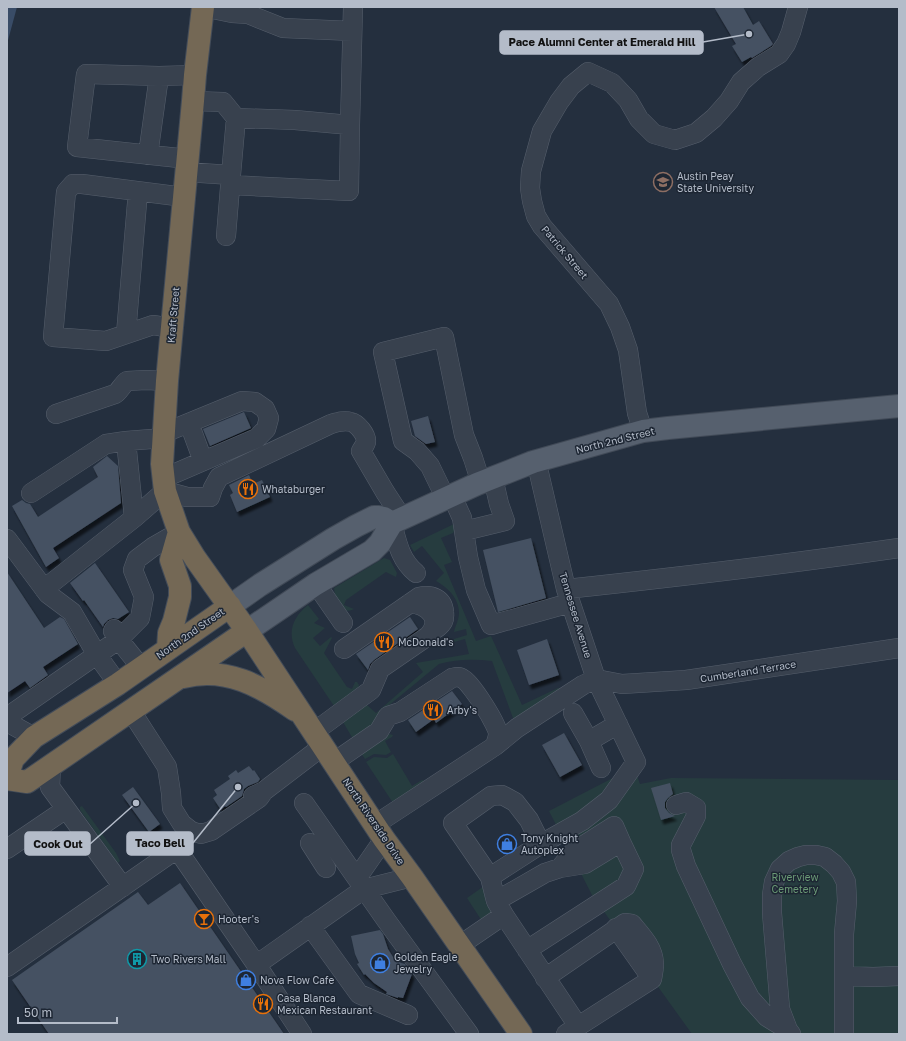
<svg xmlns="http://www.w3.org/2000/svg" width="906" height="1041" font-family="'Golos Text',sans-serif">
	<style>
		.green { fill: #263c3f }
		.water { fill: #394c67 }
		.building { fill: #455162; filter: url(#shadow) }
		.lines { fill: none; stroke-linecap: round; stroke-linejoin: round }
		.minor-casing { stroke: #565f6c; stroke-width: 20 }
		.major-casing { stroke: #414a57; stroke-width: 24 }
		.highway-casing { stroke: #434c59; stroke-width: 24 }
		.minor { stroke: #38414e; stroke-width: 19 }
		.major { stroke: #56606e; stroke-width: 22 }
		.highway { stroke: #746855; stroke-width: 22 }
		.labels { text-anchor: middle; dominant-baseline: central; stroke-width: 3; stroke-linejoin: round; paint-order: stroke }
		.poi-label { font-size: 10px; fill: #b4bcc9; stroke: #1d2633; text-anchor: start }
		.street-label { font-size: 10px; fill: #b4bcc9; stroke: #1d2633 }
		.park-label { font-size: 10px; fill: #6b9a76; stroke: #1d2633 }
		.leader { fill: none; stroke: #b4bcc9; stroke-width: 1.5 }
		.callout-dot { fill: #b4bcc9; stroke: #1d2633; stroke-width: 1.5 }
		.callout { fill: #b4bcc9; stroke: #b4bcc9; stroke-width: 1.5 }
		.callout-label { font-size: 11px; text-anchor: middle; font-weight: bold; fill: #111 }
	</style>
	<defs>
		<filter id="shadow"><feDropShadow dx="2.5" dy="4.5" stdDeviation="1" flood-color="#0009"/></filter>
	</defs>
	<rect width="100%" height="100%" fill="#242f3e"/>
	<!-- green -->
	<path class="green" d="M454,524L455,530L453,533L441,538L452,562L444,565L476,641L491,636L522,705L558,688H564L517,718H513L492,661C474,659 457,659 439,664L382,711L376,723L353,739L343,722L367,705L376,713L423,672L416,663L469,654L465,639L454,642V639L467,635L466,629L454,632C455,626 459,620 459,613C459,598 448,588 436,581L444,573L422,546L414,552L410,545Z
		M384,558L390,560L397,573L396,577L386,572L346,600L344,605L354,609C341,616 335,599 334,588Z
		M308,605L319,619L314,623L325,628L313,638L320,646L331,637L332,638L324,653L347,687L352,689L355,682H357L359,685L358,689L334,706L295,648C287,631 294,616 308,605Z
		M389,734L393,735L392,737L385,741L391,752L386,755L374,754L365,759L361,753Z
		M393,754L412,786L422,780L425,781V783L393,803L366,762L374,757L387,758Z
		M634,767L640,784L671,778L899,780V1034H692L592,895L549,811Z
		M82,806L116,853L120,861L118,863L80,810V807Z
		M487,884C484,898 483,905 496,915L489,932L467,898Z"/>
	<!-- water -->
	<path class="water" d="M7,7H17L7,44Z"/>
	<!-- building -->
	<path class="building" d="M714,7H743L753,25L759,21L773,44L771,46L752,58L751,57L742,62L732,46L736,44Z
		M244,412L251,428L210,446L203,429Z
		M428,416L435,442L426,444L415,436L411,421Z
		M107,456L118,466L121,503L53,548L59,558L46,567L12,506L22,500L26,503L30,504L38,517L98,477L93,467Z
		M249,475L253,484L262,480L270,497L237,512L230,495L233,493L229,485Z
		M531,538L546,598L498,612L483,550Z
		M95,563L129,612L118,619L113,618L108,620L104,624L103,627L84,600L83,601L70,583Z
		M7,572L44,628L60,617L64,619L78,644L43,667L48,675L30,688L25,681L7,693Z
		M410,617L418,629L374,660L370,664L368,670L356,654Z
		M547,639L559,675L529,685L517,650Z
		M452,691L462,704L436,723L434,719L416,732L408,720Z
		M564,733L582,765L560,777L542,745Z
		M249,766L253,771L254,770L260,779L258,782L248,786L244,789L242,796L226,807L225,806L221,810L213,798L217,795L214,790L230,779L228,776L236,770L238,773Z
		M670,783L673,794L668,798L665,802V808L669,813L675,816L661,820L651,788Z
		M133,787L160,824L149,832L122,795Z
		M180,883L284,1034H49L12,980L138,892L148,905Z
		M380,930L383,934L388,949L393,957L401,963L405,964L412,974L403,998L398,997V998L386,994L387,992L374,983L365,974L364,975L357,964L359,963L355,954L351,936Z"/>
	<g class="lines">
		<!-- minor casing -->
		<g class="minor-casing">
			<path id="minor" d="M203,7L232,13L248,14L283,28L352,31
				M159,76L195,75
				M193,101L223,102L236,118L231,175
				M236,118L295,120L350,125L353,7
				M148,155L159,76L86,74L77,147L188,159
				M186,172L231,175L226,236
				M230,185L349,191L350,125
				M172,328L153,325L106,341L53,337L66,192L73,184H82L184,197
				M126,334L138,191
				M56,414L115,394C119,392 122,385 127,381L146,380L167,381
				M189,423L203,461
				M643,431L637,413L628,350L620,327L609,304L542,226L536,216L532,201L530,188L531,171L542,131L559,102L571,86L588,72L612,83L628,100L639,119L654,134L675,140L696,133L714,118L729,101L741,82L758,67L779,54L786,44L791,32L798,7
				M126,441L134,518L165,491L187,497H210L213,488L219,477L331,424C338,422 344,420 351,422C357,423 367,435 366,442C365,445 363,448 361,451L385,492L402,518
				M533,462L539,473L566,589L596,679L636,762L609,800L582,821L541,844
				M164,478L257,438L266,429L269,418L265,409L255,402L242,401L164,433
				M31,493L106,444L126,441L164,438
				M452,496L462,518L468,557L476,590L491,625L570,603
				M446,499L430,466L417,451L403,441L383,352L444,337L464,435L473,458L481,483
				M392,523C397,542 400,560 416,573
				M464,531L505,521L499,504L493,478
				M7,539L48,594L72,612L97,655L118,684
				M316,584L343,623
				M44,589L134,518
				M566,589C677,577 788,564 899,548
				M114,629L113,631C121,644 132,655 141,668
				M344,649L419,597C431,594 443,598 444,612C445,620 443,623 437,628
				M131,711L167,767L171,793L172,808L182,824L191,831L201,834L211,831L259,798L264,791
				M573,713L589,741L601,768
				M7,717L118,640L140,618L144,597L133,570L137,559L153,547L179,532
				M7,722L34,737
				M314,732L371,690L380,669L428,636C444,619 428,605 410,603
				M589,741L618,724
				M334,762L379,731L388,716L400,712L452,678C456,677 459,676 463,679C471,683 498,725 498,734C498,738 496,742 495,746
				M51,766L50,787L123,887
				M253,796L264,791L323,746
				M304,803L386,920L469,1034
				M676,805L686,802L696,808V816L681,845V850L686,866L732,964L750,998L767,1017L788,1030
				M376,824L495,746L517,728L583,685L596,679L622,684L686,680L899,648
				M310,843L326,868
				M7,849L66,809
				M560,868L573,852L614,826L621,842
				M490,877L541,844L529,820L515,802L502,795L491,796L453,823L490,877L496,901
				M357,878L384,839
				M504,915L496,901L545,873L560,868L585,864L621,842L634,869L626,886L527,950
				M310,926L359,994L408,1015
				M616,928L652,979
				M460,945L504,915L578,1026
				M256,965L364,889L412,877
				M7,967L177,849L262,973L302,1034
				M844,976L873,977L899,976
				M545,978L625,923L632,924C642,936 653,947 654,963C654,968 653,974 652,979
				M566,1034L652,979
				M791,1034L788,1030L780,1009L772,913V895L774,882L780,869L789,861L798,857L806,855H816L825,857L834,864L841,872L846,882L847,901L844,934V1034"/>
		</g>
		<!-- major casing -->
		<g class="major-casing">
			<path id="major" d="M230,606L260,585L333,539L356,526L374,517H379L384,518L392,523
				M247,631L316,584L372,551L380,543L392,523L477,484L533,462L643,431L668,428L899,406"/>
		</g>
		<!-- highway casing -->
		<g class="highway-casing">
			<path id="highway" d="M203,7L195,75L193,101L167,381L162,464L165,491L179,532L195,558L247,631L384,839L412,877L521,1034
				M168,649L169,633L174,621L180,597V586L171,560L179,532
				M183,677C226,666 261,686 295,710
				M7,777L13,759L34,737L118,684L230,606
				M7,779L27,782L247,631"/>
		</g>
		<!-- minor -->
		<use href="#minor" class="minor"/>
		<!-- major -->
		<use href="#major" class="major"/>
		<!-- highway -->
		<use href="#highway" class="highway"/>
	</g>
	<!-- icons -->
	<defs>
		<g id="university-ring" transform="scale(1)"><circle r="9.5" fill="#1d2633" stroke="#8d6e63" stroke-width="1.5"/><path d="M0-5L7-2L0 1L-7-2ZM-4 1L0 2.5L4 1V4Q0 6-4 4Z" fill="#8d6e63"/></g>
		<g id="restaurant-ring" transform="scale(1)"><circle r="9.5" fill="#1d2633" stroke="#e8710a" stroke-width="1.5"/><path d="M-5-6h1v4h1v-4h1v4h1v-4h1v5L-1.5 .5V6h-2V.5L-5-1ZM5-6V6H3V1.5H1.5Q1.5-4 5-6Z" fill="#e8710a"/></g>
		<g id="shop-ring" transform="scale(1)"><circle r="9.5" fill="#1d2633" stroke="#3f7fe0" stroke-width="1.5"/><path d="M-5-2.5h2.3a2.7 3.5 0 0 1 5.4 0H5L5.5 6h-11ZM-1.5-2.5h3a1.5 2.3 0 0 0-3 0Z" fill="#3f7fe0"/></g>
		<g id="bar-ring" transform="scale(1)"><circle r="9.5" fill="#1d2633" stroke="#e8710a" stroke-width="1.5"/><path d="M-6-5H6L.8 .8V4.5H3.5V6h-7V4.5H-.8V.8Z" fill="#e8710a"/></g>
		<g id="building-ring" transform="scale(1)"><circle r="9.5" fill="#1d2633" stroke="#0f9aa8" stroke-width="1.5"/><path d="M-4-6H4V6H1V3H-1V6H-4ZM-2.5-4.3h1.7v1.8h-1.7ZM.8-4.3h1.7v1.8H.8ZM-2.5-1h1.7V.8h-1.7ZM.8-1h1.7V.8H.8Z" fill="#0f9aa8"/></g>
	</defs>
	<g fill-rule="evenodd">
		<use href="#university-ring" x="663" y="182"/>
		<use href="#restaurant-ring" x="248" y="489"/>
		<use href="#restaurant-ring" x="384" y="642"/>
		<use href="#restaurant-ring" x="433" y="710"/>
		<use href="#shop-ring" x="507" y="844"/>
		<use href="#bar-ring" x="204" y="919"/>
		<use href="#building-ring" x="137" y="959"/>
		<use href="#shop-ring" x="380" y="963"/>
		<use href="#shop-ring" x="246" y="980"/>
		<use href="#restaurant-ring" x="263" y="1004"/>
	</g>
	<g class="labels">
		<!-- poi labels -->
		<g class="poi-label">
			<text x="677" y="176">Austin Peay<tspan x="677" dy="12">State University</tspan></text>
			<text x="262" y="489">Whataburger</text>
			<text x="398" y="642">McDonald's</text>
			<text x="447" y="710">Arby's</text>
			<text x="521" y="838">Tony Knight<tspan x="521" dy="12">Autoplex</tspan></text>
			<text x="218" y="919">Hooter's</text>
			<text x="394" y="957">Golden Eagle<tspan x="394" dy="12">Jewelry</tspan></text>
			<text x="151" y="959">Two Rivers Mall</text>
			<text x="260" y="980">Nova Flow Cafe</text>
			<text x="277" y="998">Casa Blanca<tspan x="277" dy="12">Mexican Restaurant</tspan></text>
		</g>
		<!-- street labels -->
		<g class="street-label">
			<text transform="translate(565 252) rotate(50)">Patrick Street</text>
			<text transform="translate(173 315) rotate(-85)">Kraft Street</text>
			<text transform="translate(615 440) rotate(-14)">North 2nd Street</text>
			<text transform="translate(576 615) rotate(73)">Tennessee Avenue</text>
			<text transform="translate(190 633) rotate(-35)">North 2nd Street</text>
			<text transform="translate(748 671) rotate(-9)">Cumberland Terrace</text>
			<text transform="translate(374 821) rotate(56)">North Riverside Drive</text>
		</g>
		<!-- park labels -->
		<g class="park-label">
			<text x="795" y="877">Riverview<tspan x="795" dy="12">Cemetery</tspan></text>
		</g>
	</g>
	<!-- callouts -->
	<path class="leader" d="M749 34L703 42M238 787L193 843M136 803L90 844"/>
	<g class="callout-dot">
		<circle cx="749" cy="34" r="4"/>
		<circle cx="238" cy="787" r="4"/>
		<circle cx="136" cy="803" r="4"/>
	</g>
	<g class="callout">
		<rect x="500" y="31" width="203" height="23" rx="4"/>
		<rect x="127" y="832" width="66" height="23" rx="4"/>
		<rect x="25" y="832" width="65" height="23" rx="4"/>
	</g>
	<g class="callout-label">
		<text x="602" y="46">Pace Alumni Center at Emerald Hill</text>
		<text x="160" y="847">Taco Bell</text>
		<text x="58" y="848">Cook Out</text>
	</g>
	<!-- border -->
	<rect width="906" height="1041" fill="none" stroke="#b4bcc9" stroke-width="16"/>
	<!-- scale -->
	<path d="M18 1017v6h99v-6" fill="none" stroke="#b4bcc9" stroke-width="2"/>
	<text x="24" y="1017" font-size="12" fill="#b4bcc9" stroke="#1d2633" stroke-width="3" paint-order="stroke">50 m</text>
</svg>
